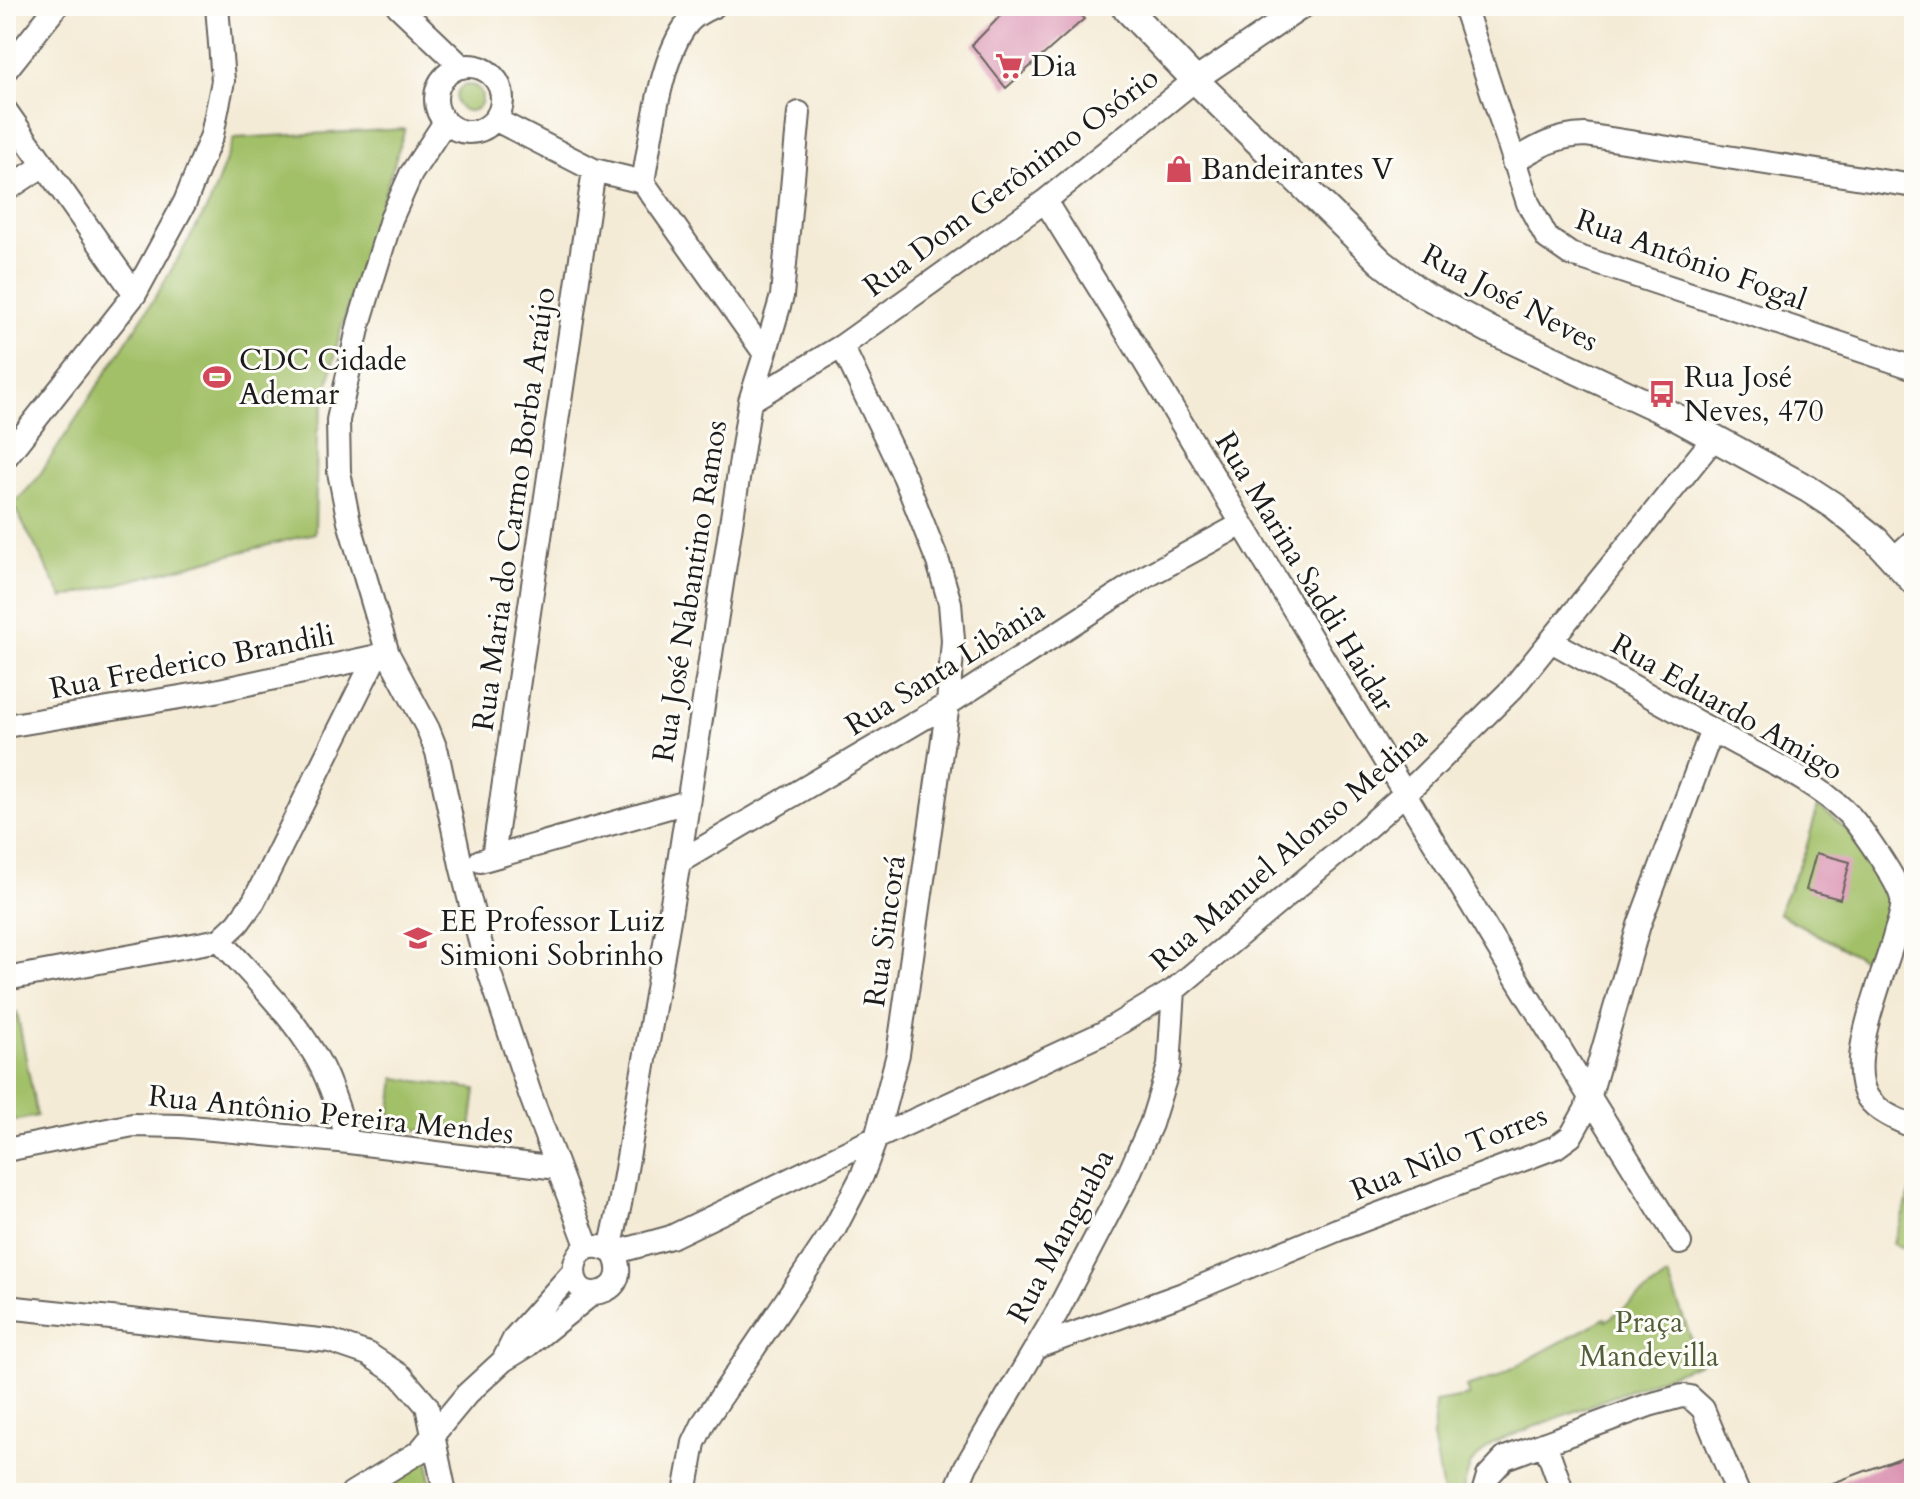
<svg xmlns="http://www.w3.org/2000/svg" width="1920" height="1499" font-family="Cardo,serif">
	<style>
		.green { fill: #a2c068; stroke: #5f6e42; stroke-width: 2 }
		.building { fill: #db95b4 }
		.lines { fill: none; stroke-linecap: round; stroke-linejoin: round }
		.minor-casing { stroke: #68645d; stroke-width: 26 }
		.tertiary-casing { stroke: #68645d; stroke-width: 30 }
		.minor { stroke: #fff; stroke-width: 22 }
		.tertiary { stroke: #fff; stroke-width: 26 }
		.labels { text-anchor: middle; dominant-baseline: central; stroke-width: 6; stroke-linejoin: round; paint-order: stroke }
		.poi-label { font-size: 30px; fill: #1c1c1c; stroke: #fdfcf7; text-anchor: start }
		.street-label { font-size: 30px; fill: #1c1c1c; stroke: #fdfcf7 }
		.park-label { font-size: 30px; fill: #525e3a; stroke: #fdfcf7 }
	</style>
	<rect width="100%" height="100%" fill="#fdfcf7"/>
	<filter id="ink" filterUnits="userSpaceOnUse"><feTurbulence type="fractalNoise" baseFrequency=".0125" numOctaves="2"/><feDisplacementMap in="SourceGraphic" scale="16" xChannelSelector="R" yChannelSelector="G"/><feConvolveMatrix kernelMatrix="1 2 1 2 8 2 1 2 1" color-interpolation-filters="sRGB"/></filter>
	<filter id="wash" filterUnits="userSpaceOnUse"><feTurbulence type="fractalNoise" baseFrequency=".006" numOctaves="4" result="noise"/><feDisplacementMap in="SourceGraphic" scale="32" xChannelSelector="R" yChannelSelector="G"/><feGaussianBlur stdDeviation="1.8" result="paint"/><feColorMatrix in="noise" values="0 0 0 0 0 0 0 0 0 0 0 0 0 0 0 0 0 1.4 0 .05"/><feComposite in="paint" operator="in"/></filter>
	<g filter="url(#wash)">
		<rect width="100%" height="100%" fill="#f4ebd6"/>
		<!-- green -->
		<path class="green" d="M456 98a13 13 0 1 1 26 0a13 13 0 1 1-26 0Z
			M405,129L341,329L317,433L315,533L63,598L13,505L37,479L158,293L210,203L234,138Z
			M1818,806C1847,826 1893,874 1891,912C1889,929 1880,949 1875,966L1778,913L1805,852Z
			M17,1012L37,1116L6,1123V1014Z
			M395,1078L476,1089L470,1137L389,1126Z
			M1914,1182V1252L1893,1244Z
			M1668,1276L1700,1363L1492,1443L1470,1465L1462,1493H1443L1433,1437L1435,1402L1469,1396L1466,1387L1496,1377L1605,1318L1606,1321Z
			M428,1451L431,1493H361Z"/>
		<g id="blocks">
			<!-- building -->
			<path class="building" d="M1010,6H1072L1084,19L1006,88L972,45Z
				M1816,853L1850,862L1840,899L1806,890Z
				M1914,1453V1493H1806Z"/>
		</g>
	</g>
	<g filter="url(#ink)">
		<use href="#blocks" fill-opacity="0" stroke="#68645d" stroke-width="2"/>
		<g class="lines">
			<!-- minor casing -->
			<g class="minor-casing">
				<path id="minor" d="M398,6L462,67
					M1464,6L1528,203L1547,238L1570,254L1914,368
					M436 99a33 33 0 1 1 66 0a33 33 0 1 1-66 0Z
					M6,70L57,6
					M6,111L135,294
					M496,120L594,170L643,182L765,354L750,401L679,862L620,1204L610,1250
					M445,122L411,174L391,219L359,324L338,420L339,472L349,522L388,654L428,729L437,752L461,865L483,953L530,1094L588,1248
					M1513,162C1538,146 1556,136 1585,135L1914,186
					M643,182C651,139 660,56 688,23C694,15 705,10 714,6
					M6,190L44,165
					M1045,201L1129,336L1504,958L1680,1243
					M765,354L782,296L799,113
					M750,401L842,346L1045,201L1195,80L1304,6
					M6,457L135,294L185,202L212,135L223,81L217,6
					M1894,559L1914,540
					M1553,642C1615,676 1676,711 1739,745C1775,764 1816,783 1846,812C1859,824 1899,882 1902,899C1904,910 1898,923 1895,934C1885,974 1844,1062 1868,1098C1879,1113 1898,1120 1914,1127
					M6,726L210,692L387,654
					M493,857L594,170
					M480,861L687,802
					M679,862L948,704L1145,577L1242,524
					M220,940C253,977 290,1013 315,1055C331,1082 339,1113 349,1142
					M6,979L220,940L238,923L254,901L376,656
					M6,1150L133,1125L180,1126L349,1142L557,1168
					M613,1253C622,1268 620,1288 600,1292C560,1302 568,1225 613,1253L671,1237L876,1138L1103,1033L1174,990L1347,845L1418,782L1512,689L1714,438
					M6,1307L330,1341L368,1354L401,1376L427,1406L445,1493
					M1037,1347L1183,1294L1337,1230L1556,1147L1571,1136L1586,1109L1639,925L1712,730
					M504,1359L515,1337L573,1272
					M1545,1443L1563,1493
					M352,1493L419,1452L467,1394L504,1360L527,1346L593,1293
					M685,1493L694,1443L704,1422L835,1228L862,1176L876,1138L898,1054L948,704L953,640L950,603L938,562L905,478L842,346
					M955,1493L966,1466L1056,1314L1128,1176L1151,1124L1169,1066L1174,990
					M1483,1493L1488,1476L1505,1458L1649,1405L1682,1396L1690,1397L1703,1409L1738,1493"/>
			</g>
			<!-- tertiary casing -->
			<g class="tertiary-casing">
				<path id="tertiary" d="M1124,6L1195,80L1381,262L1421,293L1490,330L1672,415L1808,489L1834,506L1876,540L1914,582"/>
			</g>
			<!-- minor -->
			<use href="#minor" class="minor"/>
			<!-- tertiary -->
			<use href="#tertiary" class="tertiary"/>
		</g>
	</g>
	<!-- icons -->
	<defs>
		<g id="supermarket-bare" transform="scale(2.16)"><path d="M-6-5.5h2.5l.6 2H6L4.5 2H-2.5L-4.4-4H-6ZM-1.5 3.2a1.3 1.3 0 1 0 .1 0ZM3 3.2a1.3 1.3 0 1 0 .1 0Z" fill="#d1495b" stroke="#fdfcf7" stroke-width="2.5" paint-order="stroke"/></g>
		<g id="shop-bare" transform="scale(2.16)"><path d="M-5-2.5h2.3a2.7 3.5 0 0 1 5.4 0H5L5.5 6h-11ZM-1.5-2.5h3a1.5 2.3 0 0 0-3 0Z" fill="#d1495b" stroke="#fdfcf7" stroke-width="2.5" paint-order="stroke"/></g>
		<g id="stadium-bare" transform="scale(2.16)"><path d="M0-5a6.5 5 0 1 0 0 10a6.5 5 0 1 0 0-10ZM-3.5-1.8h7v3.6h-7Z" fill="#d1495b" stroke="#fdfcf7" stroke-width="2.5" paint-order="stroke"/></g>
		<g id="bus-bare" transform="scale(2.16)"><path d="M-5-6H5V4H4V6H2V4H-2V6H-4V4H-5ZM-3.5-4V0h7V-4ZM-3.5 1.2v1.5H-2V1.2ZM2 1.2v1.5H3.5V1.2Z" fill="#d1495b" stroke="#fdfcf7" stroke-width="2.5" paint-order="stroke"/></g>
		<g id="school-bare" transform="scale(2.16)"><path d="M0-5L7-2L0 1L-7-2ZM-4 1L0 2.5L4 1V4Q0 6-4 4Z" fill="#d1495b" stroke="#fdfcf7" stroke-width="2.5" paint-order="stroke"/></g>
	</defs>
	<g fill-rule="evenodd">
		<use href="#supermarket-bare" x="1009" y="66"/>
		<use href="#shop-bare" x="1179" y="169"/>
		<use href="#stadium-bare" x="217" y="377"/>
		<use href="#bus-bare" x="1662" y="394"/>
		<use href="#school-bare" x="418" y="938"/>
	</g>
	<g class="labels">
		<!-- poi labels -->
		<g class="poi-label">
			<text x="1031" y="66">Dia</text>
			<text x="1201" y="169">Bandeirantes V</text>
			<text x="239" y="360">CDC Cidade<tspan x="239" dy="34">Ademar</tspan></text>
			<text x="1684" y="377">Rua José<tspan x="1684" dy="34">Neves, 470</tspan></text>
			<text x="440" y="921">EE Professor Luiz<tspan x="440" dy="34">Simioni Sobrinho</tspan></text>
		</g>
		<!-- street labels -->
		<g class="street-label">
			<text transform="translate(1011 182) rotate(-37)">Rua Dom Gerônimo Osório</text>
			<text transform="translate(1691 260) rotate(20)">Rua Antônio Fogal</text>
			<text transform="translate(1510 298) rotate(28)">Rua José Neves</text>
			<text transform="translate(514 509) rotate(-82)">Rua Maria do Carmo Borba Araújo</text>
			<text transform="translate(1305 572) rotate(59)">Rua Marina Saddi Haidar</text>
			<text transform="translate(690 591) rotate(-81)">Rua José Nabantino Ramos</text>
			<text transform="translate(192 662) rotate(-11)">Rua Frederico Brandili</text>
			<text transform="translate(945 668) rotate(-32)">Rua Santa Libânia</text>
			<text transform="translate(1727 707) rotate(30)">Rua Eduardo Amigo</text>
			<text transform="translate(1289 849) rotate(-41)">Rua Manuel Alonso Medina</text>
			<text transform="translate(885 931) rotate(-82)">Rua Sincorá</text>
			<text transform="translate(331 1115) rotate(6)">Rua Antônio Pereira Mendes</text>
			<text transform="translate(1449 1153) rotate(-22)">Rua Nilo Torres</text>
			<text transform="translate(1061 1236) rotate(-62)">Rua Manguaba</text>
		</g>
		<!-- park labels -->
		<g class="park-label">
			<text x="1649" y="1322">Praça<tspan x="1649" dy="34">Mandevilla</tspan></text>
		</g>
	</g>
	<!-- margin -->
	<rect width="1920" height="1499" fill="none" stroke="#fdfcf7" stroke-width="32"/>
</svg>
